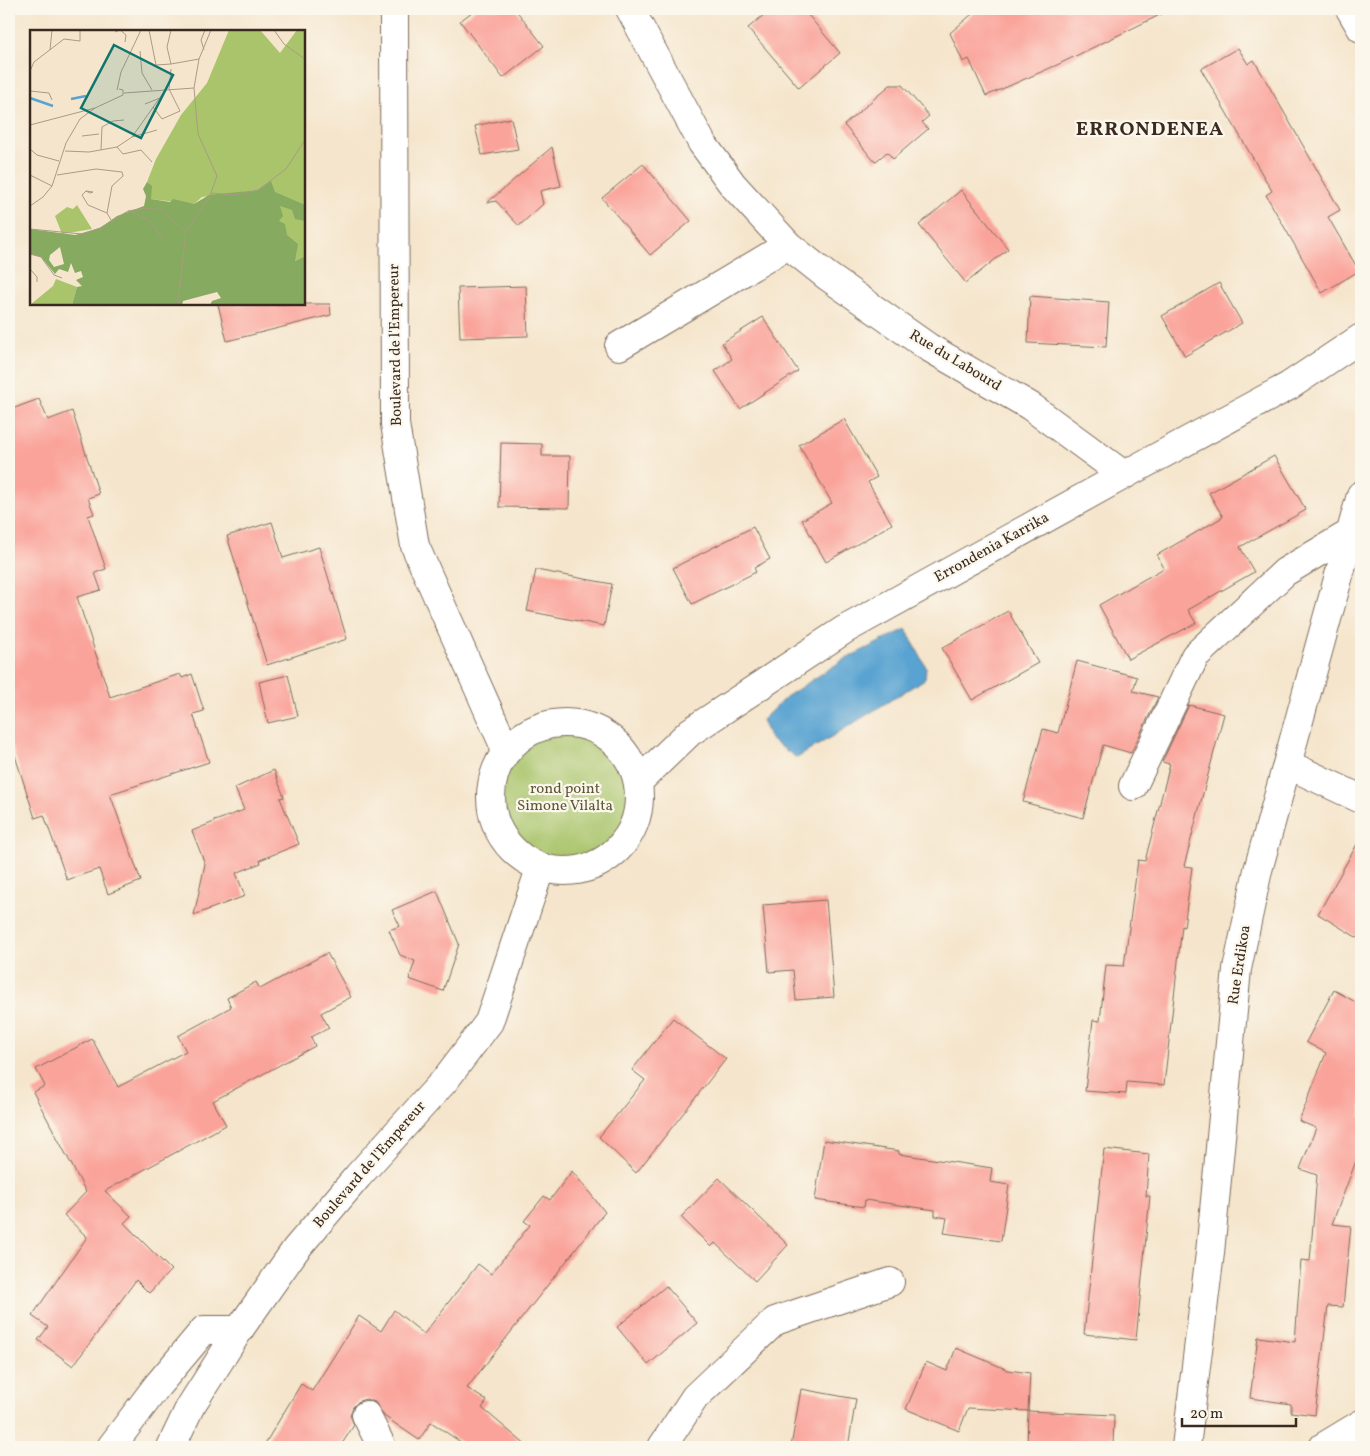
<svg xmlns="http://www.w3.org/2000/svg" width="1370" height="1456" font-family="Vollkorn,serif">
	<style>
		.green { fill: #a9c46b; stroke: #727744 }
		.water { fill: #59a3d1; stroke: #4a6678 }
		.building { fill: #faa39a }
		.lines { fill: none; stroke-linecap: round; stroke-linejoin: round }
		.minor-casing { stroke: #7c6b5b; stroke-width: 30 }
		.major-casing { stroke: #7c6b5b; stroke-width: 30 }
		.minor { stroke: #fff; stroke-width: 28 }
		.major { stroke: #fff; stroke-width: 28 }
		.labels { text-anchor: middle; dominant-baseline: central; stroke-width: 4.5; stroke-linejoin: round; paint-order: stroke }
		.street-label { font-size: 15px; fill: #3b2a1e; stroke: #fbf7ec }
		.park-label { font-size: 15px; fill: #5c5835; stroke: #fbf7ec }
		.district-label { font-size: 20px; font-weight: bold; letter-spacing: 1px; fill: #3b2a1e; stroke: #fbf7ec }
		.inset-river { fill: none; stroke: #59a3d1; stroke-width: 2.5 }
		.inset-road { fill: none; stroke: #ab9a86; stroke-width: 1 }
		.view { fill: #0f766e; fill-opacity: 0.15; stroke: #0f766e; stroke-width: 2.5 }
		.inset-edge { fill: none; stroke: #3b2a1e; stroke-width: 2.5 }
	</style>
	<rect width="100%" height="100%" fill="#fbf7ec"/>
	<filter id="ink" filterUnits="userSpaceOnUse"><feTurbulence type="fractalNoise" baseFrequency=".02" numOctaves="2"/><feDisplacementMap in="SourceGraphic" scale="10" xChannelSelector="R" yChannelSelector="G"/><feConvolveMatrix kernelMatrix="1 2 1 2 8 2 1 2 1" color-interpolation-filters="sRGB"/></filter>
	<filter id="wash" filterUnits="userSpaceOnUse"><feTurbulence type="fractalNoise" baseFrequency=".0096" numOctaves="4" result="noise"/><feDisplacementMap in="SourceGraphic" scale="20" xChannelSelector="R" yChannelSelector="G"/><feGaussianBlur stdDeviation="1.12" result="paint"/><feColorMatrix in="noise" values="0 0 0 0 0 0 0 0 0 0 0 0 0 0 0 0 0 1.4 0 .05"/><feComposite in="paint" operator="in"/></filter>
	<g filter="url(#wash)">
		<rect width="100%" height="100%" fill="#f5e5cc"/>
		<!-- green -->
		<path class="green" d="M491 797a74 74 0 1 1 148 0a74 74 0 1 1-148 0Z"/>
		<!-- water -->
		<path class="water" d="M906,629L926,667L925,679L797,758L770,739L762,720L786,697L843,660Z"/>
		<g id="blocks">
			<!-- building -->
			<path class="building" d="M476,9H515L544,46L503,78L460,21Z
				M771,9H803L840,53L799,88L748,28Z
				M978,9H1172L1057,65L986,96L969,59L963,62L950,33Z
				M1238,48L1248,64L1254,60L1340,210L1328,217L1359,271L1322,293L1266,195L1272,191L1201,69Z
				M890,85H902L929,116L922,122L928,129L893,159L887,152L875,162L844,125Z
				M511,118L518,149L482,155L475,126Z
				M552,147L561,186L540,191L543,204L519,226L496,201L487,203Z
				M643,164L691,221L650,255L602,198Z
				M961,190L1008,249L966,283L919,225Z
				M1219,283L1242,323L1185,356L1162,316Z
				M526,286L528,336L460,338L458,288Z
				M1030,296L1109,302L1106,347L1028,343Z
				M218,304H330L331,315L227,341Z
				M763,317L798,371L740,409L715,371L732,359L722,343Z
				M39,399L48,420L72,411L99,494L88,498L94,514L88,516L106,569L95,573L101,590L77,597L110,697L180,674L182,678L192,674L204,711L193,714L209,762L110,794L141,881L108,894L99,869L67,880L44,815L35,818L9,737V410Z
				M844,419L877,477L868,482L892,524L826,562L802,520L832,503L799,445Z
				M501,443L542,444V456H570L569,508L499,507Z
				M1274,456L1306,510L1240,547L1254,572L1188,610L1196,623L1128,659L1099,605L1164,568L1157,555L1223,517L1209,493Z
				M272,522L283,558L319,547L347,639L267,665L227,536Z
				M753,527L770,559L754,568L756,572L692,604L673,568Z
				M536,570L612,584L604,626L527,611Z
				M1008,611L1038,663L972,700L942,648Z
				M1077,661L1137,677L1133,691L1158,697L1131,753L1103,745L1083,818L1023,802L1043,729L1058,733Z
				M288,675L298,716L268,723L259,682Z
				M1189,705L1224,714L1184,866L1192,867L1184,927L1182,926L1164,1085L1127,1082L1126,1094L1085,1091L1093,1020L1100,1021L1106,965L1124,966L1138,860L1145,861L1170,764L1162,762Z
				M274,770L284,797L280,798L299,844L260,860L261,863L236,873L245,896L194,915L205,864L192,831L214,822V820L215,821L244,810L235,788Z
				M1361,837V940L1318,914Z
				M437,891L459,944L443,991L409,979L415,961L400,955L389,930L400,926L392,910Z
				M826,900L834,997L796,1000L793,970L769,972L763,905Z
				M327,953L351,997L321,1013L329,1028L311,1037L315,1046L213,1101L226,1125L105,1191L131,1216L124,1223L171,1270L149,1293L136,1280L73,1366L38,1340L48,1327L32,1316L87,1237L64,1215L86,1192L33,1092L45,1086L36,1069L92,1039L118,1087L186,1051L178,1036L231,1007L227,998L256,982L260,989Z
				M1334,990L1361,1005V1148L1332,1224L1351,1226L1343,1307L1328,1306L1315,1415L1291,1412V1404L1250,1398L1258,1337L1295,1342L1301,1260L1310,1261L1317,1175L1300,1169L1316,1128L1299,1121L1326,1053L1306,1042Z
				M673,1018L726,1059L636,1173L599,1137L645,1080L632,1070Z
				M824,1140L899,1151V1154L992,1168L990,1182L1009,1185L1001,1241L944,1233L947,1218L935,1216V1210L865,1200L864,1207L815,1200Z
				M1104,1149L1149,1154L1146,1196H1150L1136,1340L1084,1334Z
				M572,1171L605,1212L467,1388L487,1401L482,1408L528,1447H468L431,1422L419,1440L384,1416L375,1402L366,1399L359,1401L353,1407L350,1415L354,1425L340,1447H263L301,1384L312,1391L359,1316L381,1331L394,1310L424,1334L478,1264L491,1274L530,1225L524,1221L544,1196L550,1200Z
				M719,1178L788,1245L755,1281L715,1243L711,1247L681,1217Z
				M666,1286L697,1323L648,1365L617,1327Z
				M956,1348L1008,1370L1030,1373L1028,1411L968,1408L959,1431L906,1409L926,1362L947,1371Z
				M801,1389L856,1399L848,1447H791Z
				M1028,1411L1114,1415L1113,1447H1027Z"/>
		</g>
	</g>
	<g filter="url(#ink)">
		<use href="#blocks" fill-opacity="0" stroke="#7c6b5b" stroke-width="1"/>
		<g class="lines">
			<!-- minor casing -->
			<g class="minor-casing">
				<path id="minor" d="M630,9L702,143L733,185L788,245L827,276L928,347L1030,406L1124,475
					M1350,9L1361,28
					M619,346L788,245
					M1287,764L1361,799
					M639,781L690,732L844,630L1124,475L1289,386L1361,338
					M1133,786L1195,656L1285,572L1349,534
					M366,1415L382,1447
					M111,1447L157,1386L204,1330H239
					M662,1447L695,1397L775,1321L890,1282
					M1186,1447L1210,1253L1237,969L1258,870L1361,495
					M1323,1447L1361,1424"/>
			</g>
			<!-- major casing -->
			<g class="major-casing">
				<path id="major" d="M394,9L395,424L415,546L506,750
					M491 797a74 74 0 1 1 148 0a74 74 0 1 1-148 0Z
					M171,1447L190,1407L239,1330L296,1249L358,1176L445,1080L489,1022L540,869"/>
			</g>
			<!-- minor -->
			<use href="#minor" class="minor"/>
			<!-- major -->
			<use href="#major" class="major"/>
		</g>
	</g>
	<g class="labels">
		<!-- street labels -->
		<g class="street-label">
			<text transform="translate(396 345) rotate(-91)">Boulevard de l'Empereur</text>
			<text transform="translate(955 361) rotate(31)">Rue du Labourd</text>
			<text transform="translate(992 548) rotate(-29)">Errondenia Karrika</text>
			<text transform="translate(1240 965) rotate(-81)">Rue Erdikoa</text>
			<text transform="translate(370 1165) rotate(-49)">Boulevard de l'Empereur</text>
		</g>
		<!-- park labels -->
		<g class="park-label">
			<text x="565" y="789">rond point<tspan x="565" dy="17">Simone Vilalta</tspan></text>
		</g>
		<!-- district labels -->
		<g class="district-label">
			<text x="1150" y="130">ERRONDENEA</text>
		</g>
	</g>
	<!-- overview -->
	<g transform="translate(30 30)">
		<rect width="275" height="275" fill="#f5e5cc"/>
		<path d="M199,0H230L250,23L267,0H275V226L265,231L257,205L228,160L172,167L164,174L120,169L121,156L117,152L126,129L151,85L177,53ZM47,175L62,199L32,204L25,186L37,177L43,179ZM26,249L47,257L42,275H0L23,256Z" fill="#a9c46b"/>
		<path d="M241,151L245,162L275,175V191L265,189L262,180L250,176L253,186L249,191L255,194L257,205L268,214L265,231L275,226V275H180L182,271L191,268L187,262L153,271L152,275H42L47,257L52,256L46,250L53,247L51,241L45,243L41,233L38,242L29,239L25,244L11,227L0,224V199L45,205L70,198L87,186L114,176L116,166L113,159L117,152L122,156L121,169L140,172L143,169L164,174L179,165L228,160ZM30,217L34,234L24,237L19,230L20,225Z" fill="#86aa5f" fill-rule="evenodd"/>
		<path class="inset-river" d="M0,68L23,76M41,69L56,66"/>
		<path class="inset-road" d="M119,0L126,35L141,34M141,0L137,17L141,34L169,29M244,0L254,14L275,29M85,2L90,0L96,5L95,12M20,20L22,0M174,20L171,10L175,0M110,21L112,43L122,60M0,41L4,32L34,9L50,11V0M87,60L91,42L111,0M0,61L19,63L22,70M94,63L164,58M115,74L130,68M123,77L132,89L150,81L139,59L141,39M0,95L65,78M52,106L69,104M102,107L127,100M87,117L93,124L111,120L122,132M0,119L7,125L29,131M71,120L72,97L83,91L94,90M35,121L59,122L87,117L102,107L136,59M0,145L22,156M27,145L66,139L92,142L93,146L82,156L77,183L81,190M56,161L63,162L60,163L56,161L52,165L58,175L77,183M181,163L204,165L228,160L256,139L275,110M0,176L13,167L22,156L36,113L50,89L65,78L93,65V60L89,59M98,181L120,190L132,209M0,199L52,204L70,198L98,181L116,178L131,180L156,202M0,224L11,227L24,245L32,248M0,239L7,247V252M148,275L156,202L179,168L187,146L168,104L164,58L169,29L181,0"/>
		<path class="view" d="M84,15L143,45L111,108L51,78Z"/>
		<rect width="275" height="275" class="inset-edge"/>
	</g>
	<!-- margin -->
	<rect width="1370" height="1456" fill="none" stroke="#fbf7ec" stroke-width="30"/>
	<!-- scale -->
	<path d="M1182 1418v8h114v-8" fill="none" stroke="#3b2a1e" stroke-width="2.5"/>
	<text x="1190" y="1418" font-size="15" fill="#3b2a1e" stroke="#fbf7ec" stroke-width="4" paint-order="stroke">20 m</text>
</svg>
